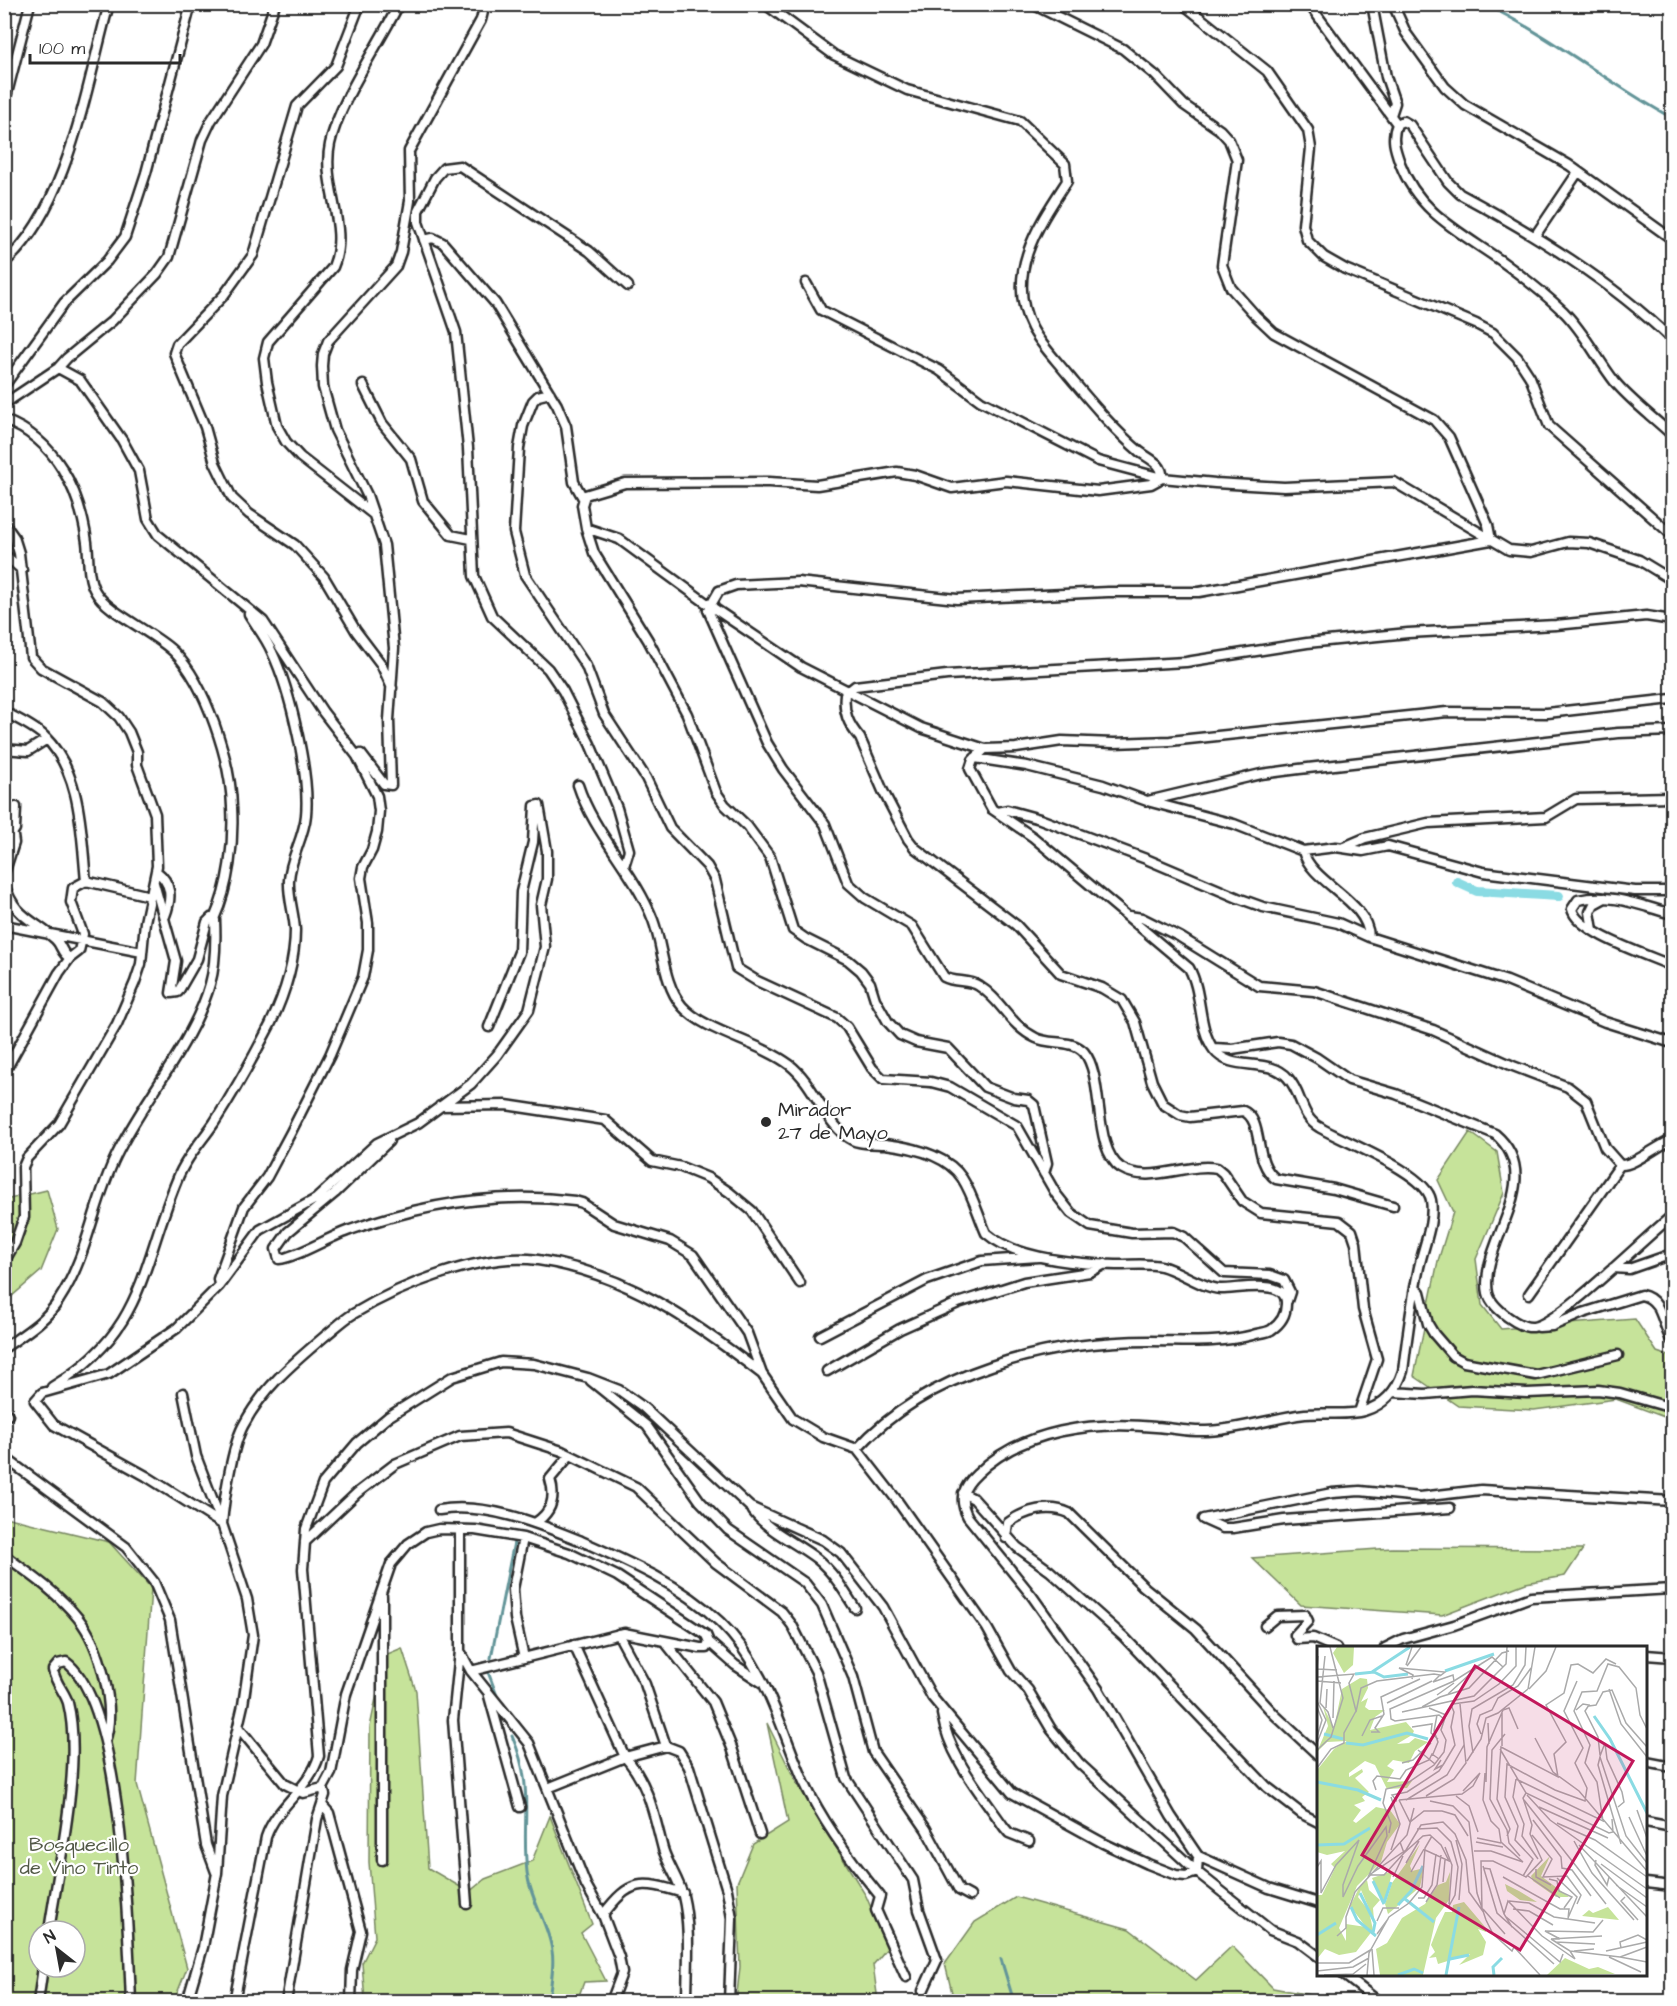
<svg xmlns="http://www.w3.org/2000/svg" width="1677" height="2006" font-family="'Architects Daughter',sans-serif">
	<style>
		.green { fill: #c6e39a; stroke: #788762; stroke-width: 1.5; fill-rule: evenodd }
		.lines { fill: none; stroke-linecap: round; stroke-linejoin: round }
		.stream { stroke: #649599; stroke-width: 3 }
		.canal { stroke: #8adbe3; stroke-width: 10 }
		.street-casing { stroke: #2b2b2b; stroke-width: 13 }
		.street { stroke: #fff; stroke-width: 8 }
		.poi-dot { fill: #2b2b2b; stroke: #fff; stroke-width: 2 }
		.labels { text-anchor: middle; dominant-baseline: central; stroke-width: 4.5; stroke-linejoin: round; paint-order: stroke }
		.poi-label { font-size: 20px; fill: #2b2b2b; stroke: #fff; text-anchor: start }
		.park-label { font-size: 20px; fill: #525947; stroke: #fff }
		.inset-river { fill: none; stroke: #8adbe3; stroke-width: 3 }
		.inset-road { fill: none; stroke: #aaa; stroke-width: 1.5 }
		.view { fill: #c2185b; fill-opacity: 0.15; stroke: #c2185b; stroke-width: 3 }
		.inset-edge { fill: none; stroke: #2b2b2b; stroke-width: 3 }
	</style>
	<rect width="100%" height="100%" fill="#fff"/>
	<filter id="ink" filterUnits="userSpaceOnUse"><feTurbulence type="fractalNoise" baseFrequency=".0167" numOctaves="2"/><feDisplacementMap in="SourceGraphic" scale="12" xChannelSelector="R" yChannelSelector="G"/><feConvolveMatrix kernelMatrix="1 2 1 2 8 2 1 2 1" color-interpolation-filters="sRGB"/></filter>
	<g filter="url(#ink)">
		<!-- green -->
		<path class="green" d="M1470,1132L1497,1152L1504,1193L1476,1259L1482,1305L1501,1329L1635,1319L1657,1352L1672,1357V1420L1616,1399L1534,1410L1458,1406L1414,1376L1438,1261L1453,1212L1438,1180Z
			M47,1190L58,1229L41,1271L5,1302V1200Z
			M9,1518L109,1542L151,1588L137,1784L187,1968L174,2001L5,2002L4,1520ZM39,1931H75V1967H39Z
			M1392,1548L1583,1549L1565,1576L1526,1583L1442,1615L1301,1605L1252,1558Z
			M402,1648L416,1691L428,1868L469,1892L485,1879L532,1861L550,1816L592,1924L581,1933L606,1981L584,1982L577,2001H365L362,1963L375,1937L369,1862L370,1727L385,1655Z
			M767,1723L797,1784L866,1896L888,1947L873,1965L878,2001L736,2002L740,1967L737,1883L753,1844L788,1822Z
			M1016,1897L1129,1929L1196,1980L1232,1946L1273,1988L1310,1995L1316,2001H954L945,1964L975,1922Z"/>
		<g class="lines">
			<!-- stream -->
			<path class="stream" d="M1484,4C1551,36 1608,83 1672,118
				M491,1658L514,1542
				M488,1672L499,1701
				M512,1736C535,1788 521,1820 527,1872C530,1900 549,1924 552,1951C555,1967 550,1986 549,2002
				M1001,1959L1014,2002"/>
			<!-- canal -->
			<path class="canal" d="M1457,882L1477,891L1559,896"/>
			<!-- street casing -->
			<g class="street-casing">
				<path id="street" d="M360,4L336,66L297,106L253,255L224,295L177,344L174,353L205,427L215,463L232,498L249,514L295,545L324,577L356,631L381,664L392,688
					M765,4L834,55L907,90L1020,121L1065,164L1067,181C1039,224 1004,274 1032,328C1041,345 1056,360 1068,375C1091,402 1113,429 1140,452C1149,459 1164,464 1162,478L1151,484L1098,491L1006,481L952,488L915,475L897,472L817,485L769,482L625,483L585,495L582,505L586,528L594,553L648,640L687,714L716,792L725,805L747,826L770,857L793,930L806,939L848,960L861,971L870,983L875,999L888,1022L900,1035L916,1042L948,1048L985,1087L1014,1098L1028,1100L1034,1105L1047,1163L1044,1173
					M1032,4L1123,49L1155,75L1184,105L1220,130L1229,140L1237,160L1222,265L1231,288L1256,316L1274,333L1434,420L1449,437L1488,525L1491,540L1199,592H1108L957,599L798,582L736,585L719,591L708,610L767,743L783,769L825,824L848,883L865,898L912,926L944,977C955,983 969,979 979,986C1002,1000 1009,1025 1036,1038C1050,1045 1072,1039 1084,1052C1105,1077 1092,1149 1121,1168C1149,1185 1188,1162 1217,1168L1223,1173L1242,1201L1261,1213L1339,1221L1352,1231L1356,1243L1363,1309L1377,1359L1359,1412
					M1183,4L1267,71L1308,130L1311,148L1303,225L1307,240L1324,257L1345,269L1476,324L1493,333L1517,357L1530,377L1549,426L1672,535
					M1309,4L1397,124
					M1372,4L1386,77L1395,103L1391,115
					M1393,4L1406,33L1445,87L1465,105L1569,165L1672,239
					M4,105L30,4
					M1535,236L1578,172
					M424,240L433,238L443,243L495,303L557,405L566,426L574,482L583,498
					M4,263C68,209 87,83 109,4
					M806,283L821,310L829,314L939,370L981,401L1098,461L1162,478L1215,483L1284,487L1394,482L1509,550L1531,552L1568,542L1589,543L1639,560L1672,580
					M1672,340C1610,280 1536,235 1460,194L1448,182L1410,125L1403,121L1397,124C1391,138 1395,149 1400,163C1418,212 1460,232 1500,260C1522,276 1544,293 1564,312C1585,333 1597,359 1615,382C1632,402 1653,417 1672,435
					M58,368L80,380L122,440L139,471L148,519L158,535L263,621L323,712L357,756L377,796L379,811L377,832L372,850L363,867L361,878L368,923V950L363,977L330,1055L291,1132L267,1177L244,1207L218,1279L219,1285
					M363,385L382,423L411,459L423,501L451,535L471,539
					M4,386L64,303L107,261L125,237L146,173L191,4
					M550,393L538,396L533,401L523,426L519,448L514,532L525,575L586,666L604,714L646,778L670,828L707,866L715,880L736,968L757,981L837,1018L847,1027L872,1068L883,1079L931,1082L950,1087L1017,1126L1056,1194L1071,1213L1090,1226L1132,1233L1173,1232L1184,1237L1224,1273L1270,1275L1284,1280L1290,1292L1287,1301
					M4,404L58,368L67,358L112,321L157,274L169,257L202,140L211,121L261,44L275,4
					M4,420C56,439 80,491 87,542C89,558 87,577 95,591C107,613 154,632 174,652C206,684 231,762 232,807C234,843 229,886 214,919
					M374,515L300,457L286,442L277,426L267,382L264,358L268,342L333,267C350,227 321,186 330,144C339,101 378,46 399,4
					M4,523L14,537L19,553L31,657L41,668L103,702L119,717L129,732L137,752V765L155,814L157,866L145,922L141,964L135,982L117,1024L59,1124L27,1158L23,1167L24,1217L15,1243L4,1262
					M586,528L619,539L709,605L801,667L921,728L985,749L1016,748L1062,741L1114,743L1170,741L1447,712L1547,713L1672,699
					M4,554L22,570
					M4,712C18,719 33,726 44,736C82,773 81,832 86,881
					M4,749L28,751L47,739
					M361,754L384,784L391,785L389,720L394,648L384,545L367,495L335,430L323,387L322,366L323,354L328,341L396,266L401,252L410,201L409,151L481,20L485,4
					M975,758L1027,766L1103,785L1147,801L1234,824L1303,851L1336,847L1363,851L1388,846L1483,872L1635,891H1672
					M578,785C594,834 634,871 653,920C663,946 663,984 682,1006C705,1032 760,1042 790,1065C814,1084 822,1117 846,1136C856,1145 873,1143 885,1144C911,1147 947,1155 962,1178C973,1195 978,1215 986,1233C1015,1259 1078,1264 1116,1265C1130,1265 1147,1263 1161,1266C1180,1271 1200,1287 1220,1289C1236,1290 1288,1277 1286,1304C1286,1315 1280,1324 1271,1330C1266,1333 1258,1333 1253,1335C1218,1344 1186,1341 1150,1341C1048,1341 928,1371 857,1449
					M1148,801L1261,774L1299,769L1618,733L1672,731
					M997,812L1007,810L1040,819L1146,859L1238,898L1263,907L1338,923L1369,937L1507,981L1605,1022L1672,1043
					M4,847L15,829L16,807
					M1344,847L1365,838L1428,823L1546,817L1576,799L1672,797
					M1303,851C1311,883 1368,900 1369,937
					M624,866L629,850L617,808L590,744L563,691L548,669L492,616L474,576L468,448L456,332L418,222V211L435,178L444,168L460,166L589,251L628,286
					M156,871C172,883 172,898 165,916
					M4,874L14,843L13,836
					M4,883C14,917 32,919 55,939C62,945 61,954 70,958
					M1672,914C1642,906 1610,892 1578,900L1572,909C1577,933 1651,956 1672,966
					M1129,916L1142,918L1180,937L1259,986L1314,991L1433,1030L1513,1066L1568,1087L1586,1101L1605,1148L1620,1165C1632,1167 1658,1145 1672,1140
					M4,925L142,952
					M1593,930L1590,912L1594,904L1605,898
					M489,1027L519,952L521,892L533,842L535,806L539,805L547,851V879L541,905L545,947L529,1010L497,1055L471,1084L418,1123L377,1143L316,1199L260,1230L219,1286L177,1328L109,1374L42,1393L35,1401L54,1425L146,1476L222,1524C224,1500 232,1447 243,1426C262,1389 293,1363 325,1336C334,1329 343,1320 353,1314C401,1285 482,1252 538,1260C626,1273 693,1321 762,1374
					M1213,1048L1232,1049L1278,1042L1291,1044L1317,1058L1349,1080L1396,1094L1495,1134C1549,1180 1478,1244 1488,1293C1490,1303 1500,1311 1508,1317C1515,1322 1525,1328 1533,1327C1559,1324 1646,1236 1672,1216
					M4,1073L59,973L70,958L79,951L83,934L71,902L73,888L86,881L150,896
					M440,1106L506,1105L605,1120L652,1161L681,1167L708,1178L729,1192L752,1211L800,1283
					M389,1141L335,1193L288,1232L276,1249L279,1259C295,1258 331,1236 350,1230C422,1204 498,1191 575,1201L582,1203L614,1224L670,1241L693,1255L747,1333L762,1374L793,1419L823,1437L857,1449L896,1499L987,1628L1011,1671L1028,1690L1051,1729L1079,1763L1197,1872L1270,1930L1298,1941L1318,1956
					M1393,1206L1334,1189L1276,1179C1252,1162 1265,1120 1243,1111L1190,1117L1180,1115L1163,1104L1152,1082L1135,1022L1122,1000L1102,988L1061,974L1016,925L915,848L908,839L883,791L860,738C848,724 843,712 845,694L855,686L947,675L1186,662L1307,643L1408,633L1556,625L1646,616L1672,620
					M1613,1268L1629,1269L1672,1254
					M1415,1288L1420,1292L1428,1324L1434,1334L1453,1356L1464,1362L1536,1375L1618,1355
					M1529,1294L1620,1165
					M1539,1327L1552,1326L1583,1313L1641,1295C1663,1299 1662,1326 1672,1341
					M820,1336L927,1280L982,1261L1038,1257
					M4,1348C24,1334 46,1321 59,1300C88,1256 93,1203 116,1156C143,1100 193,1044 210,984C216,963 216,942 215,920L211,918L207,922L197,959L178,992L171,993L176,961L154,883
					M827,1371L900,1329L958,1303L1024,1282L1090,1272L1105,1264
					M591,1381L647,1426L700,1501L728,1530L805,1583L822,1605L853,1677L873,1752L926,1829L959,1890L970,1896
					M52,1387C145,1331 140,1269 177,1180C185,1159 201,1142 214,1123C234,1092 253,1058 270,1025C284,996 295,963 295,930C294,913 288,897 289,880C290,858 304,838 306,815C310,774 290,690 272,652C266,638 257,627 249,614
					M1393,1392L1425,1394L1472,1390L1527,1393L1598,1390L1620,1393L1672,1408
					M183,1393L196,1456L222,1524L247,1599L253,1635L243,1705L222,1796L217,1873L203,1947L187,2002
					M4,1410L8,1415L4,1417
					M4,1457L126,1547L154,1582L170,1620L206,1845L216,1872
					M963,1493L974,1499L1017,1547L1050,1571L1124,1637L1267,1787L1302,1814L1318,1822
					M1450,1508L1284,1520L1233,1528H1223L1203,1519L1332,1493L1360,1491L1420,1497L1481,1490L1672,1501
					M439,1510C485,1502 537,1523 579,1540C629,1562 680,1584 720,1622C766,1666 780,1727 804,1782C822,1821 853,1863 880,1896L876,1910L906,1977
					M753,1511C769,1532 797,1543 817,1559C834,1573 844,1591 855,1608
					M535,1523C552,1512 556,1498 550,1479L570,1455
					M460,1530V1651L471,1671L529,1743L586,1885L603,1915L619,1957L622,1973L611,2002
					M523,1538L513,1589L515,1618L524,1658
					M1006,1538L1008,1523C1025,1510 1050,1504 1069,1513L1143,1586L1196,1629L1275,1715L1318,1755
					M305,1542L357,1493L395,1464L460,1436L506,1433L562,1451L636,1487L716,1563L782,1612L792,1625L816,1672L846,1778L913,1880L919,1910L937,1960L923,1991
					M4,1555C30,1574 58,1593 78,1618C100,1645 117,1708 105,1741
					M1265,1626L1277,1616L1305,1615L1308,1621L1295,1635L1297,1639L1313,1638L1336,1648
					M618,1634L645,1684L666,1746L679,1751L689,1767L727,1890L732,1918L729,2002
					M665,1642L713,1702L732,1748L760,1834
					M709,1642L735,1665L761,1682
					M574,1645L625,1757C649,1784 654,1815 663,1849C668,1865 679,1880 683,1896C691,1929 687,1967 687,2002
					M1385,1648L1403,1639L1454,1625L1531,1597L1672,1589
					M460,1651L453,1720L467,1904
					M1646,1655L1672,1657
					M489,1696L520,1807
					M942,1714C949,1757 980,1792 1004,1827L1009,1833L1029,1841
					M238,1727L285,1784L303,1793L323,1788L331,1773L346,1694L391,1564L408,1544L426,1532L439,1529L475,1530L523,1538L569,1553L617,1576L706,1635L709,1642L706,1648H700L624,1633L471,1671
					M1646,1762L1672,1767
					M548,1788L625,1757L666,1746
					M322,1805L329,1813L361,1931L352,1970L351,2002
					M1646,1822L1672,1827
					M1198,1856L1269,1888L1318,1903
					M382,1860V1596
					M1646,1883L1672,1886
					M603,1915C630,1879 641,1880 683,1893
					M49,1931C58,1869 83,1762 68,1703C65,1692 55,1683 53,1670L58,1664L66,1662C123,1703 128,1931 131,2002
					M1343,1974L1379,2002
					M38,2002L43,1967
					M234,2002L266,1837C277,1805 310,1788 319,1756L303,1569L306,1529L323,1483L357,1443L388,1417L452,1377L501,1362L534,1364L588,1378L619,1390L643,1407L750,1507L823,1540L841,1553L883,1607L932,1697L1012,1793L1103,1843L1148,1864L1176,1875L1186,1876L1197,1872L1198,1856L1171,1816L1098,1689L1032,1596L968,1517C958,1499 963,1487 977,1474C1022,1429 1095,1421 1156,1427C1173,1428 1189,1432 1206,1431C1239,1430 1272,1418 1305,1414C1323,1412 1346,1416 1364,1411C1384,1405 1397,1390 1403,1371C1407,1338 1411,1305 1418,1272C1422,1249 1435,1223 1431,1200C1426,1172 1343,1142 1319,1127C1300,1116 1302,1093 1288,1078C1269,1056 1231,1073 1214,1050C1197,1027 1203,993 1189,968L1033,837L992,809L970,769L973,760L985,749
					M286,2002L317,1819L325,1795L323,1788"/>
			</g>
			<!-- street -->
			<use href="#street" class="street"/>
		</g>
	</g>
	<!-- markers -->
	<circle class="poi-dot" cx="766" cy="1122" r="6"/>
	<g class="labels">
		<!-- poi labels -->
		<g class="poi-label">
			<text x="778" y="1110">Mirador<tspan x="778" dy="23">27 de Mayo</tspan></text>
		</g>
		<!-- park labels -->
		<g class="park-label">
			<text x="79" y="1845">Bosquecillo<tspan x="79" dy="23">de Vino Tinto</tspan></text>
		</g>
	</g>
	<!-- overview -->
	<g transform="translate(1317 1646)">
		<rect width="330" height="330" fill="#fff"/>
		<path d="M20,1H37L36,19L27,27L16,7ZM43,32L50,33L51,42L44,56L51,52L48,61L52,64H68L58,71L53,84L89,76L97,85L95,89L80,98L92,97L98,92L111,96L98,105L92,117L76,114L70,120L77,124L70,136L95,135L90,142L70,143L58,119L48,115L32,127V131L45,123L46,126L38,132L52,146L45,151L48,155L37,159L44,164L36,175L39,177L59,161L73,164L83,178L70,196L64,216L40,240L22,282L29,295V278L49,281L33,260L43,240L50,234L52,244L63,254L56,262L57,274L44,244L41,251L52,265L56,284L39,306L22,309L8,303L0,313V249H5L18,222L14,218L28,205L10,209L0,206V124L17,103L30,95L10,96L0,106L11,80L6,60L17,82L25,43ZM103,198L93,220L95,225L107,222L103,241L71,268L68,258L75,237ZM233,210L224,230L252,251H239L216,235L214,230ZM133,226L132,254L119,272L106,329H63L59,303L70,297L85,272L108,258L121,239L129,236ZM70,227H75L67,259L55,232ZM188,238L202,245L220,256L203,254L190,245ZM147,256L169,282V286L161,283L169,296L166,309L142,319L153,308L121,318L119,311L112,312L118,306L114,299L121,281L128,266H135L136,259ZM291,261L302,274L265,270L272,264L276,267ZM248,312L272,323L281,321L298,328L230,329Z" fill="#c6e39a"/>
		<path class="inset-river" d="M128,25L177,8M55,26L93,1M38,28L57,26L67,31L91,28M277,70L293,93L330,167M7,88L26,93M29,97L46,99L90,87L111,93M0,136L41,144L64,154M0,199L27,198L53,182M56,235L67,258M43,247L58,277L56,287M88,253L117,276M67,257L74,236M81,259L94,245L106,220M34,261L40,274L59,290M0,289L19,277M133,313L152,309M81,329L97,323L106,327M129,329L142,261M177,329L176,321L185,312"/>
		<path class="inset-road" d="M1,10L0,23L20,24M8,10L3,57L11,66L16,82M89,19L95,1M90,20L104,1M0,31L37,28L32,37L39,65L27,87V97L14,103L0,122M95,33L96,29L82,22L128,26L123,30M0,35L24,37M211,43L218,1M212,43L229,25L239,1M292,43L304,78L330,111M131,48L165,17M120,49L137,37M123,51L152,42L185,7L192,5M0,55L9,74L0,97M70,57L115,35M136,58L157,55L182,38L199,20V1M272,60L279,59L286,46L295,44L309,77L330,101M0,61L5,74L0,91M105,61L123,51M9,62L10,43M259,64L266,58L272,59L268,65L281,91L283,109M39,66L44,42L60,35L117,28L123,29L116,36L136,29L137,35L175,11L186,21M85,66L157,50L189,18L190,1M16,72L17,35M127,73L122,69L78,75L74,73L73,63L137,35M171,77L172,98M95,81L115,78L114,87L121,93M54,86H62L58,82L67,68L64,51L103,33M164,88L160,78L163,69L175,64L181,52L201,40L214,22M188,88L175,104L173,153L190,184L192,197L203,210M45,90L53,74L65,70M218,92L236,126L262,145L330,225M185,100V67M183,103L209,147L292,187L296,186L295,173M0,104L14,91L26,52L13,1M101,104L118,118M156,107L152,80L155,63L196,39L208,19L209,1M116,108L121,96L117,85L120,69M283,110L288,97L290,113L305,146L307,156L301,161M150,115L164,93L169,72L181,67L211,43M85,117L96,114L114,97M126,119L138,99L134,81L137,66L134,59M199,133L286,175L280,136L268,117L273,99L257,65L265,46L280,45L291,18L302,21L319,42L323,69L330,83M199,133L196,151L207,178L205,190L221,213M169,136L170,101L186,64L192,62L201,83M59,144L56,135L60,130L83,133L89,124L112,114L115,108L122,113M210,149L233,174L330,243M109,150L137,133L149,117L143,58M139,150L152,160L161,186M74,151L83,178L74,204M79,151V154L75,149L90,146L122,125L126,119L118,123L124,114M82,154L145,148L156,140L163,127L146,145M82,154L93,176L107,165H125L138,169L151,190M89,154L130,129L147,99M207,154L289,258M113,155L136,160L152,176L160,247L169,274L176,288L195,305L197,301L223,329M222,161L291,192M320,164L330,192M312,171L330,210M216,174L244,211L245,222L255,224L274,250M240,177L278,194L330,231M100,183L120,182L134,196L141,221L138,249L132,260M72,187L74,177L66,157L69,143L89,138L117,119L127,106L129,94L124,84L129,69L112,62M215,189L235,213L226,231L250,230L264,249L260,258M190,190L193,183L180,153L184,101L241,131L237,108L249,96L229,59L247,47L254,19L261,18L276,27L289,13L299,18M160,192L184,197M139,194L145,218L142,254M257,195L275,227L317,274M83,196L87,207L106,190L113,189L124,199L132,215L108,204M159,196L186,201M304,198L281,119L283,111L309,190L330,217M262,199L330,271M128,201L135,219L132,258M157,205H174L206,216L184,196L182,183L174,175L166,154L168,127M279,214L278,219L290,239L292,231M89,217L102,195M284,218L330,252M166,220L180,267L237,318M0,221L4,215V247L19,219L42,194L26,239V251L41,220L69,181L70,190L52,229L89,204L104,179L126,176L138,188L149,214L152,246L165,264L164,215H176L209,231L225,214L213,188L215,179L206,152L209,147M166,222L173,223L187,268M219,223V231L234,239M94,226L107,203M52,229H67L87,207M206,230L216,213L198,194L201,180L188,151L190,118L238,144L268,155L270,142L258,117L266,102L247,65L260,35M211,230L243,252M76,231L86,210M240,232L260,251L251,272M232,233L240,235L242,245L255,251L247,262M126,236L128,214M299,239L330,261M209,244L186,231L243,263H252L251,273M308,251L304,255L321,274M101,252H107L115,239L119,208M192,255L212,257L237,271L278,277M109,256L120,239L124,209M166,263L188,288M196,263L212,265L236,279M188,270L243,316L246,308M60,275L66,262H82M195,281L187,268L191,255L225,290L258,313L253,305M60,288L71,273M20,290L29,282V271L38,246L90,189L97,162M234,293L253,305L303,311M234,293L285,290M243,293L228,285L276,286L286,274M239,296L278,298M330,301L303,311L330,316M304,302L303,296L321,289L330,294M55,303L57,329M257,305L277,303M289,305L330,296M292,311L324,326M0,317H32L55,303M0,325L36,321L52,312M7,329L36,328L49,318M50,329L52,307L72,271L92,257L105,241L108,202L115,190"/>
		<path class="view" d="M158,20L316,115L203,304L45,209Z"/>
		<rect width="330" height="330" class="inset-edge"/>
	</g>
	<!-- margin -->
	<rect width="1677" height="2006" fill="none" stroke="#fff" stroke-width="24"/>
	<rect x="12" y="12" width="1653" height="1982" fill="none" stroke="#2b2b2b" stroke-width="2" filter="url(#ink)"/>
	<!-- north arrow -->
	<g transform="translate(57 1949) rotate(329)"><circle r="28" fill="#ffffff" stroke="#aaaaaa" stroke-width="1.5"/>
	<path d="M0-4.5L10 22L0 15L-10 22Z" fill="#2b2b2b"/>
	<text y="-9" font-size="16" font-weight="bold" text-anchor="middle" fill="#2b2b2b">N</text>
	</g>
	<!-- scale -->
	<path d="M30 54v9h150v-9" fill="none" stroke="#2b2b2b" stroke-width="3"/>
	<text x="39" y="54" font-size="18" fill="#2b2b2b" stroke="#ffffff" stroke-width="4.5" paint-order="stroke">100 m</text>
</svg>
